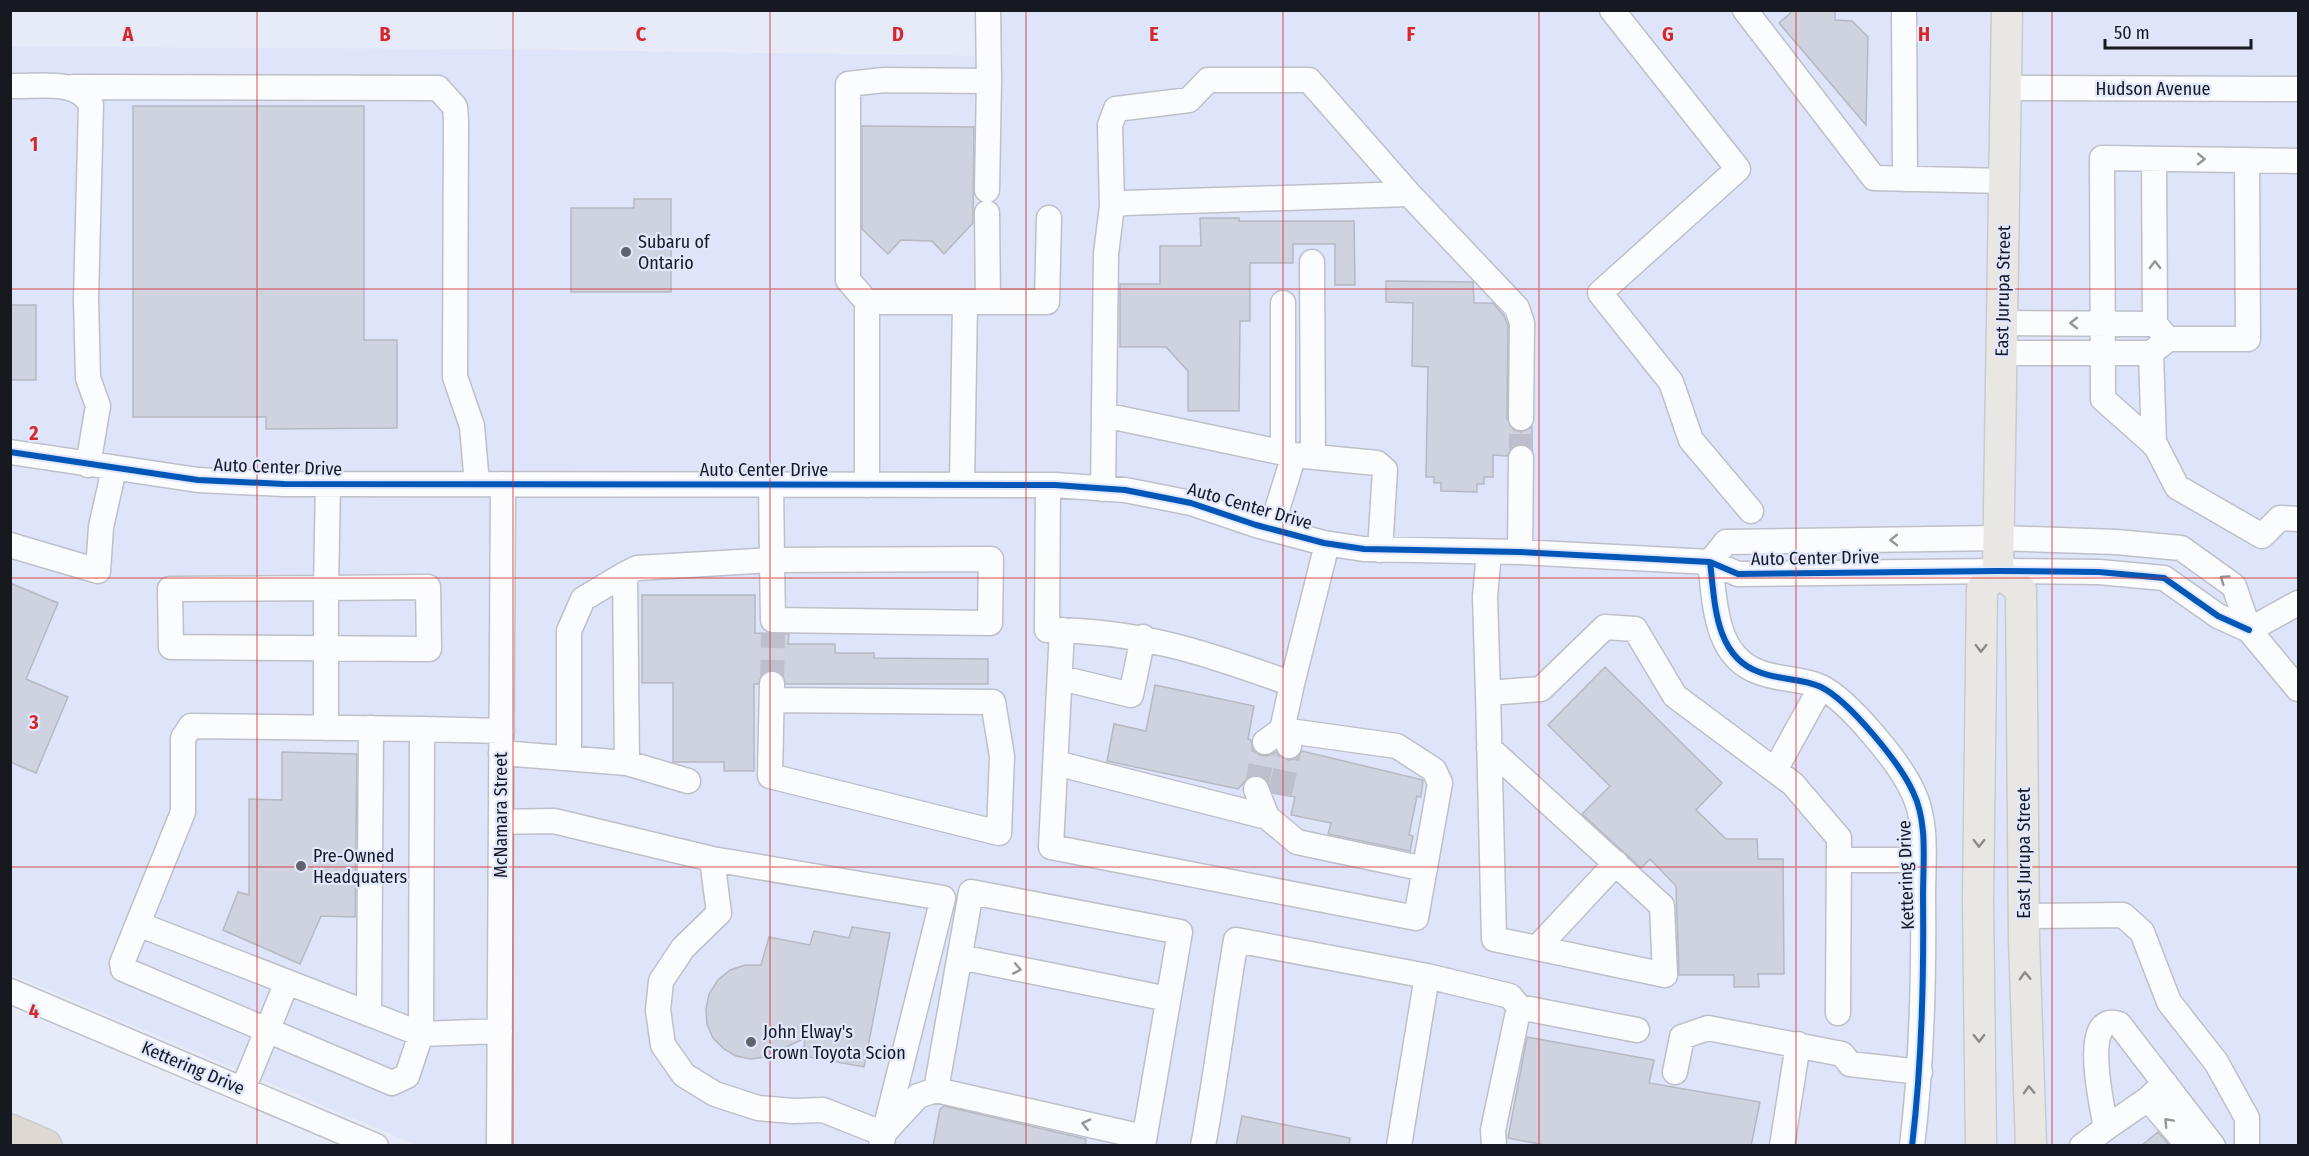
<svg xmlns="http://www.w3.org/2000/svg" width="2309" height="1156" font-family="'Fira Sans Condensed',sans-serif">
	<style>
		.built { fill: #dee4fa }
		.building { fill: #cfd2df; stroke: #b6b8c2; stroke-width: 1.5 }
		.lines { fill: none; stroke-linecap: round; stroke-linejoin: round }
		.minor-tunnel { stroke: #bdc0cc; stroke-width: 24; stroke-dasharray: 24 12; stroke-linecap: butt }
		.minor-casing { stroke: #bdc0c9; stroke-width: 27 }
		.major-casing { stroke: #c8cacf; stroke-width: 33 }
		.highway-casing { stroke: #c8cacf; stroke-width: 36 }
		.minor { stroke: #fbfcfe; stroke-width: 24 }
		.major { stroke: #e9e7e3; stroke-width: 30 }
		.highway { stroke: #ddd9d2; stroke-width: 33 }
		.cycleway-casing { stroke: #e1e7fd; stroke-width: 10 }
		.cycleway { stroke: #0057b8; stroke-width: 6 }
		.oneway { stroke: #94969b }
		.oneway2 { stroke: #8a8a8c }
		.grid { fill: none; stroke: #d62828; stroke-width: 1.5; stroke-opacity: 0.55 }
		.poi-dot { fill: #60626c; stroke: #e1e7fd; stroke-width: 2 }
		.labels { text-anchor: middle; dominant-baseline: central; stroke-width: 4.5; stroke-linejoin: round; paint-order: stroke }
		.street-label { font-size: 18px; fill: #171921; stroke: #e1e7fd }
		.poi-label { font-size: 18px; fill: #171921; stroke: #e1e7fd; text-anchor: start }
		.grid-label { font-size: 20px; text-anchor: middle; font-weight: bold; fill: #d62828; stroke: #e1e7fd; stroke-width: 4.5; stroke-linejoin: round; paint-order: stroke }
	</style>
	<rect width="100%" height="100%" fill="#e7eaf7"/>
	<!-- built -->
	<path class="built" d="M980,10L2298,11V1145H417L11,974V47L483,49L979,56Z"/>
	<!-- building -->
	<path class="building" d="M1794,10H1835V20L1852,21L1868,37L1866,125L1779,23Z
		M133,106H364V340H397V428L266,429V417H133Z
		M862,126L974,127L973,223L944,254L932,241L901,240L888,254L862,229Z
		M634,199H671V292H571V208H634Z
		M1200,218H1239V221H1354L1355,285H1335V244H1293V263H1250V321H1240L1239,411H1188V371L1166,347H1120V284H1160V246H1201Z
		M1386,281L1473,282L1474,303H1493L1504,316L1508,325L1507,418L1514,430L1521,432L1532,427V449L1521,444L1514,446L1507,456L1493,455V477H1484V484H1477V492L1441,491V483H1434V477H1426L1428,367L1412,366L1413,303L1386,302Z
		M10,305H36V380H10Z
		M10,583L58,603L26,679L68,697L36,773L10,762Z
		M642,595H755V633L789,634L788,644H835V653H874V658L988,659V684H786L780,672L772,670L765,672L758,684H754V771H724V762H673V683H642Z
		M1605,667L1722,783L1696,810L1726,839H1757L1758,859H1783L1784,974H1758L1759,987H1734V975H1679L1676,886L1650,859L1641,868L1582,814L1610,786L1548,725Z
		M1155,685L1254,706L1248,739L1251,740L1253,750L1260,755L1267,756L1276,752L1288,760L1295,759L1302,751L1423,780L1421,797L1417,796L1409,835L1413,836L1410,851L1328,834L1331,823L1291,815L1295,797L1273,793L1265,778L1259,775L1250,776L1238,789L1107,761L1114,724L1146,731Z
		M282,752L357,754L355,917L321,916L300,964L223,930L238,892L249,895V799L282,800Z
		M852,927L890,933L864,1067L803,1056L805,1038L766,1057L751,1059L736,1056L724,1049L713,1038L707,1024L706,1009L709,994L718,980L730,970L745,965H761L769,937L810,945L814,931L849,938Z
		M1527,1037L1654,1060L1649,1083L1760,1102L1751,1146H1550L1508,1138Z
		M944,1106L1086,1139L1085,1146H933L940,1109Z
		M1242,1116L1350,1138L1349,1146H1236Z
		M2158,1132L2170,1146H2141Z"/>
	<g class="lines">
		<!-- minor-tunnel -->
		<path class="minor-tunnel" d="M1521,458V418
			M772,684L773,633
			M1256,789L1265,742
			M1280,794L1290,748"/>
		<!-- minor casing -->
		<g class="minor-casing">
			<path id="minor" d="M988,10L989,81
				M1612,10L1738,169L1600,293L1671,382L1691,440L1751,511
				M1745,10L1874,178L2005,181
				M1904,10L1905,179
				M10,86C37,87 78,78 91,105L86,299L88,378L98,406L88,465
				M73,87L438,88L455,107L456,119L455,377L472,426L477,484
				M2007,88L2298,89
				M2154,159L2155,324
				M2298,161L2102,158L2103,399L2156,446L2177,487L2262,536L2280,518L2298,519
				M1112,206L1110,125L1116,109L1189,100L1208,80H1309L1409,194
				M987,213L988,302
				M1312,262L1313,456
				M867,302L848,280V84L884,80L989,81L987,190
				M965,302H1047L1049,218
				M2003,323L2155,324L2168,339
				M2002,353H2151L2168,339H2248L2247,160
				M2151,353L2154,445
				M1104,415L1294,455L1377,463L1385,470L1380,550
				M10,452L198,480L284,484L1055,485L1125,490L1191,503L1256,525L1324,543L1364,549L1520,552L1710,562L1738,574L1998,571L2099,572L2164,578L2218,616L2249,630
				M1283,452V303
				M867,485V302H965L962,485
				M1048,485L1047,630C1138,630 1207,653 1292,684L1327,544
				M1103,489L1106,254L1112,206L1124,203L1409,194L1517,308L1522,323L1521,418
				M1271,529L1294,455
				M10,545L98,571L101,527L114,469
				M1489,552L1485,596L1488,693L1541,689L1605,627L1635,629L1675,696L1793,784L1839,838L1838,1013
				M1520,552L1521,458
				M991,559L990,623L773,620L772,560Z
				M1710,562C1715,601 1714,656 1759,672C1778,680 1802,678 1821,687C1849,701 1900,763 1913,792C1928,822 1923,863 1923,896C1924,979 1922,1063 1912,1146
				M1710,562L1726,542L1999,538L2116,542L2181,548L2234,586L2249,630L2298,689
				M1062,630L1051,847L1416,918L1440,783L1434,770L1397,746L1282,730L1292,684
				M2249,630L2298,603
				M1061,678L1131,695L1143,637
				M772,684L770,776L999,833L1002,756L993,702L773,700
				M1488,693L1494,939L1665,975L1662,906L1489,748
				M326,728V588L428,587L429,649L171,647L170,589L326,588L328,484
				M422,729L502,731
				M1265,742L1282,730L1289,746
				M501,753L627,763L625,574L637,568L772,560L771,484
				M569,758V631L583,599L625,574
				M627,763L688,781
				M1056,763L1267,817L1297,842L1425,869
				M1775,770L1821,687
				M1256,789L1267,817
				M501,822L554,821L712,859L719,913L683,948L661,981L658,1010L663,1045L684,1075L715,1094L758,1108L793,1111L823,1110L884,1134L881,1146
				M712,859L943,898L884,1134
				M1839,860H1923
				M2024,916L2123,915L2142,932L2169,1002L2216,1062L2247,1118V1146
				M138,924L421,1034L422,729L191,726L183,738V812L122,963L123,969L392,1083L407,1076L421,1034L500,1031
				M1537,948L1616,863
				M960,957L1168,999
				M10,991L376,1146
				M369,1014L371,728
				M1675,1072L1682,1037L1708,1028L1842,1054L1850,1064L1920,1072
				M243,1089L287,982
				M936,1090L971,892L1180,932L1143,1146
				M2148,1099L2182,1138L2186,1146
				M2106,1128L2148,1099L2165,1083
				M885,1132L918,1096L936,1090L1143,1137
				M499,1146L503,484
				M1203,1146C1216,1077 1224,1009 1236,940L1427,976L1510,996L1519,1007L1637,1030
				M1399,1146L1427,976
				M1494,1146L1493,1130L1519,1007
				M1782,1146L1798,1044
				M2082,1146L2106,1128C2103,1110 2079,1010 2119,1024L2213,1146"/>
		</g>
		<!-- major casing -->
		<g class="major-casing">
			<path id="major" d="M1998,571L2021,590L2024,939L2031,1146
				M1981,1146L1978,902L1982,589L1998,571L2007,10"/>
		</g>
		<!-- highway casing -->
		<g class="highway-casing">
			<path id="highway" d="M10,1131L45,1146"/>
		</g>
		<!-- minor -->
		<use href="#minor" class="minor"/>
		<!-- major -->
		<use href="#major" class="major"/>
		<!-- highway -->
		<use href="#highway" class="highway"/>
		<!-- cycleway casing -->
		<g class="cycleway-casing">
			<path id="cycleway" d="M10,452L198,480L284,484L1055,485L1125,490L1191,503L1256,525L1324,543L1364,549L1520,552L1710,562L1738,574L1998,571L2099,572L2164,578L2218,616L2249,630
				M1710,562C1715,601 1714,656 1759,672C1778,680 1802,678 1821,687C1849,701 1900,763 1913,792C1928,822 1923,863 1923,896C1924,979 1922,1063 1912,1146"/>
		</g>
		<!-- cycleway -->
		<use href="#cycleway" class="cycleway"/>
	</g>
	<!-- one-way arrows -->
	<defs><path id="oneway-chevron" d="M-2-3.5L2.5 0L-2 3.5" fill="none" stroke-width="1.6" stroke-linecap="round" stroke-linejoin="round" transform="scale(1.5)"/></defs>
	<g class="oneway">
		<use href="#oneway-chevron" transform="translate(2201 159) rotate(1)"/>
		<use href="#oneway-chevron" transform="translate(2155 265) rotate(-90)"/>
		<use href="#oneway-chevron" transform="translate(2074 323) rotate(-180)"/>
		<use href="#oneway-chevron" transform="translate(1894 540) rotate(179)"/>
		<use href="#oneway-chevron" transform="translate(2224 579) rotate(-145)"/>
		<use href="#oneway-chevron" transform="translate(1017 969) rotate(11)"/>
		<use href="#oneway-chevron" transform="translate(2168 1122) rotate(-133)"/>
		<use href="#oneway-chevron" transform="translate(1086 1124) rotate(-167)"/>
	</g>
	<g class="oneway2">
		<use href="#oneway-chevron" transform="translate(1981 648) rotate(91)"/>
		<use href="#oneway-chevron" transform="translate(1979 843) rotate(91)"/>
		<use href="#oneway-chevron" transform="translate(2025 976) rotate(-92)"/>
		<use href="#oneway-chevron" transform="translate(1979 1038) rotate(89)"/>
		<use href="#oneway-chevron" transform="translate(2029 1090) rotate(-92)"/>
	</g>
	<!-- grid -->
	<path class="grid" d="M257,10V1146M513,10V1146M770,10V1146M1026,10V1146M1283,10V1146M1539,10V1146M1796,10V1146M2052,10V1146M10,289H2298M10,578H2298M10,867H2298"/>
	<!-- markers -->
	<g class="poi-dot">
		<circle cx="626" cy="252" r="6"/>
		<circle cx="301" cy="866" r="6"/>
		<circle cx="751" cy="1042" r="6"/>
	</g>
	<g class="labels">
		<!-- street labels -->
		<g class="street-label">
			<text x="2153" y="89">Hudson Avenue</text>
			<text transform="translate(2003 291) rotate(-89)">East Jurupa Street</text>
			<text transform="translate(278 467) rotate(2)">Auto Center Drive</text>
			<text x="764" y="470">Auto Center Drive</text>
			<text transform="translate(1250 506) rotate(16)">Auto Center Drive</text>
			<text transform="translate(1815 558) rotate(-1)">Auto Center Drive</text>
			<text transform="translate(501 815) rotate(-90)">McNamara Street</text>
			<text transform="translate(2024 853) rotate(-90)">East Jurupa Street</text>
			<text transform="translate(1906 875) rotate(-92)">Kettering Drive</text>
			<text transform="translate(193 1068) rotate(23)">Kettering Drive</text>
		</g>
		<!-- poi labels -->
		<g class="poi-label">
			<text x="638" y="242">Subaru of<tspan x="638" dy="21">Ontario</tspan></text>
			<text x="313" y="856">Pre-Owned<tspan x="313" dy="21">Headquaters</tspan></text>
			<text x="763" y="1032">John Elway's<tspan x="763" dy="21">Crown Toyota Scion</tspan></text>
		</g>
	</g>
	<g class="grid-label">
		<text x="128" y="41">A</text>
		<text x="385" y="41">B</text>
		<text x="641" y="41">C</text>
		<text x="898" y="41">D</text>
		<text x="1154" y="41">E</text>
		<text x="1411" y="41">F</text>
		<text x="1668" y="41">G</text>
		<text x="1924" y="41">H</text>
		<text x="34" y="151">1</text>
		<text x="34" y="440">2</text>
		<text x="34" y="729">3</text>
		<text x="34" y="1018">4</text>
	</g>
	<!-- border -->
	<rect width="2309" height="1156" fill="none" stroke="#171921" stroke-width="24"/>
	<!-- scale -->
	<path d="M2105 39v9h146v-9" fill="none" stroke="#171921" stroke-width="3"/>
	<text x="2114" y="39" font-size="18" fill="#171921" stroke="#e1e7fd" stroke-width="4.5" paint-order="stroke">50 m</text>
</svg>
